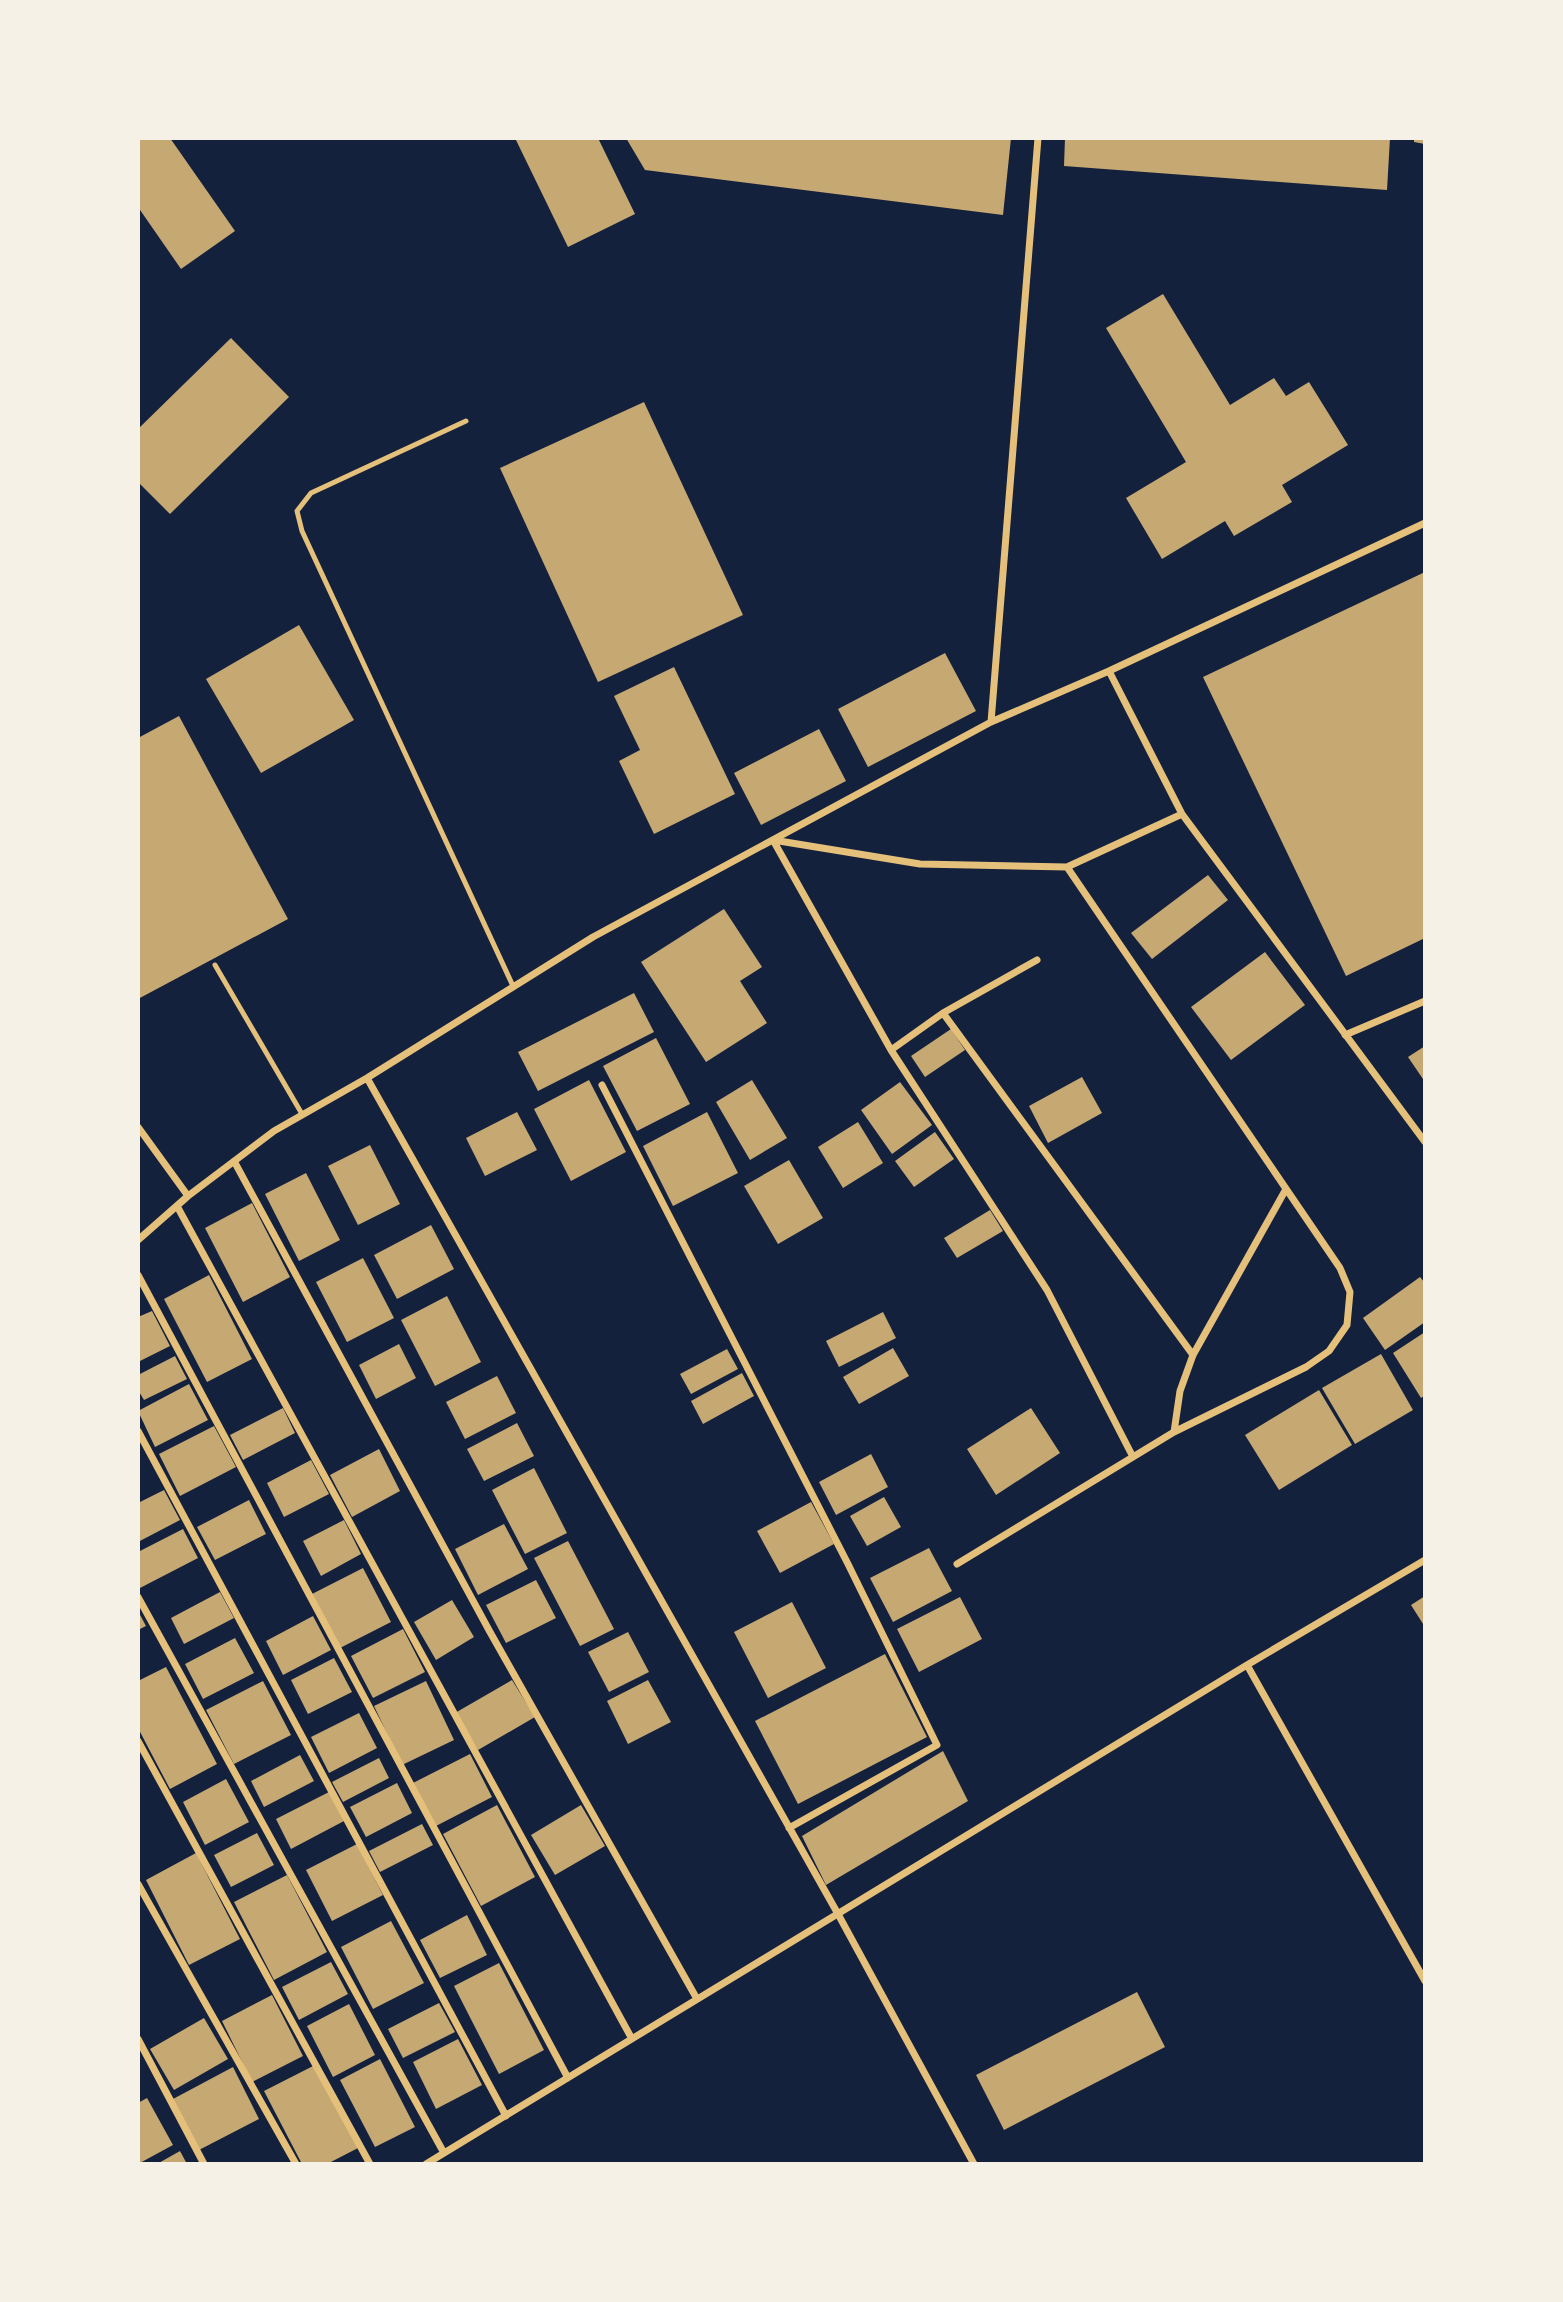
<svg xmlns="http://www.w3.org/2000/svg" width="1563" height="2302" font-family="Manrope,sans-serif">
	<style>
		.building { fill: #c6a872 }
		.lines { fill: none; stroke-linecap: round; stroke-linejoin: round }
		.service { stroke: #e5c07b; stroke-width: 5 }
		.minor { stroke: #e5c07b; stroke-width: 7 }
	</style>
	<rect width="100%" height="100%" fill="#14213d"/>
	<!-- building -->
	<path class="building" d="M138,138H170L235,231L181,269L138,207Z
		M515,138H598L635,214L568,247Z
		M626,138H1011L1003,215L645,170Z
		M1065,138H1390L1387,190L1064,166Z
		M1414,138H1425V144L1414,142Z
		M1163,294L1230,405L1274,378L1286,396L1309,382L1348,445L1282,485L1292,502L1234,536L1225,521L1162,559L1126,498L1186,462L1106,328Z
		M231,338L289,397L170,514L138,482V429Z
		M644,402L743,615L598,682L500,468Z
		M1425,572V938L1346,976L1203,677Z
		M299,625L354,720L261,773L206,679Z
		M945,653L976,711L868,767L838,709Z
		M674,667L735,794L654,834L619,761L640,750L614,696Z
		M179,716L288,919L138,999V738Z
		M819,729L846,781L761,825L734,773Z
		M1208,875L1228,900L1152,959L1131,933Z
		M724,909L762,967L740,981L767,1023L706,1062L641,962Z
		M1265,952L1305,1005L1231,1060L1191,1007Z
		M634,993L654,1032L538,1091L518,1052Z
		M951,1029L965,1050L925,1077L911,1056Z
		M656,1038L690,1104L637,1131L603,1066Z
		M1425,1046V1082L1408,1057Z
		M1082,1077L1102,1113L1048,1143L1029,1106Z
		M589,1080L626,1152L571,1181L534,1109Z
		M752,1080L787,1138L750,1160L716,1102Z
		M900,1082L932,1125L892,1154L861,1110Z
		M517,1112L537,1150L485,1176L466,1138Z
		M707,1112L738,1173L673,1206L643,1146Z
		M858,1122L883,1163L843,1188L818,1147Z
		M935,1132L954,1159L914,1187L895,1161Z
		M370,1145L400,1204L358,1225L328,1166Z
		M789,1160L823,1218L778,1244L744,1186Z
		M306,1173L340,1240L299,1261L265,1194Z
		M252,1203L290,1277L243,1302L205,1228Z
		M990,1210L1003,1231L957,1258L944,1238Z
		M431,1225L454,1269L397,1299L374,1255Z
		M363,1258L394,1318L347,1342L316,1282Z
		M209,1275L252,1359L207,1382L164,1299Z
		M1420,1277L1425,1283V1322L1385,1350L1363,1318Z
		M447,1296L481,1362L435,1386L401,1320Z
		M152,1311L170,1346L138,1362V1317Z
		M883,1312L896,1338L839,1367L826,1341Z
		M1425,1332V1395L1421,1398L1393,1353Z
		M399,1344L416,1378L376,1399L359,1365Z
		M893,1348L909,1376L859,1404L843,1377Z
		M727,1349L738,1369L691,1394L680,1374Z
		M1381,1354L1413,1410L1355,1444L1322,1388Z
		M175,1356L187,1379L144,1400L138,1390V1375Z
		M742,1373L754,1396L703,1424L691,1401Z
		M497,1376L516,1413L465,1439L446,1402Z
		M189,1384L208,1420L155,1447L138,1411Z
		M1319,1390L1352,1445L1279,1490L1245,1435Z
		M283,1408L295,1433L243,1460L230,1435Z
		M1031,1408L1060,1453L996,1495L967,1449Z
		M517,1423L534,1456L484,1481L467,1449Z
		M214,1426L236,1467L180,1496L159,1454Z
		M379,1449L400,1491L352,1517L330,1475Z
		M871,1454L888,1487L836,1515L819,1482Z
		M311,1460L329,1494L284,1517L267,1483Z
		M534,1468L567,1533L525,1554L492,1490Z
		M164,1490L180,1520L138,1542V1503Z
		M884,1497L901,1527L867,1546L850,1516Z
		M249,1500L266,1534L215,1560L197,1527Z
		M811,1502L834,1544L780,1573L757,1531Z
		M344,1520L361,1554L321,1576L303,1541Z
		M504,1524L528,1569L478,1595L455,1549Z
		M183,1529L198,1558L140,1588L138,1584V1552Z
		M568,1541L614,1629L580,1646L534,1558Z
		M929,1548L952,1591L893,1622L870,1578Z
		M363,1568L391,1622L340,1648L312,1594Z
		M536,1580L556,1618L506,1643L486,1605Z
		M220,1592L234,1618L184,1644L171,1618Z
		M1425,1596V1627L1411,1605Z
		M960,1597L982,1639L919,1672L897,1629Z
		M452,1600L474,1637L436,1660L414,1622Z
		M792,1602L826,1668L768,1698L734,1632Z
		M138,1611L146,1626L138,1630Z
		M313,1616L331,1650L283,1675L266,1641Z
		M403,1629L425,1672L373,1698L351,1656Z
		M628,1632L649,1672L609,1692L588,1652Z
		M235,1638L254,1673L203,1699L185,1664Z
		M885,1654L927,1737L798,1804L755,1721Z
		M334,1658L352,1692L308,1714L291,1680Z
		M166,1667L217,1764L170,1789L138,1728V1681Z
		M512,1680L535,1717L478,1750L455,1713Z
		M648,1680L671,1722L628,1744L607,1701Z
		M263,1681L291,1735L234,1764L206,1710Z
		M426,1681L454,1740L402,1765L374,1706Z
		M359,1713L377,1748L329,1773L311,1737Z
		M943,1751L968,1801L826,1885L802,1836Z
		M470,1754L492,1797L436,1826L413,1783Z
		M300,1755L314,1781L264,1807L251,1781Z
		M379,1758L389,1778L343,1802L332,1782Z
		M226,1779L249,1822L205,1845L183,1802Z
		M397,1783L412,1813L366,1837L350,1807Z
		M329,1792L344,1821L291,1849L276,1819Z
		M497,1805L535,1877L481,1906L443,1834Z
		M581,1805L605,1846L555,1875L531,1835Z
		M422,1824L433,1845L380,1872L369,1851Z
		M257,1833L274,1865L231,1887L214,1855Z
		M357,1844L383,1895L332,1921L306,1870Z
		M196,1853L240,1939L189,1965L146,1880Z
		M287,1875L327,1952L274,1980L234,1902Z
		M467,1915L487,1955L440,1978L420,1940Z
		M391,1921L424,1983L373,2009L341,1947Z
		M331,1962L348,1994L299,2020L282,1987Z
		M499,1963L544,2050L499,2074L454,1986Z
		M1137,1992L1165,2047L1004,2130L976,2075Z
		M272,1995L303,2056L252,2082L222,2021Z
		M439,2003L455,2032L403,2058L388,2029Z
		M349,2004L375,2055L333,2077L307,2026Z
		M204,2018L228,2059L174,2090L150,2049Z
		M458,2039L482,2085L436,2109L413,2062Z
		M380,2059L415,2127L375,2147L340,2080Z
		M315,2065L358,2148L327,2164H302L264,2091Z
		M233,2067L259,2119L199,2150L173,2099Z
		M147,2098L173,2145L138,2164V2103Z
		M180,2151L187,2164H157Z"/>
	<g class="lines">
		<!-- service -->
		<path class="service" d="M466,421L311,493L297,511L302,531L513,986
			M215,965L302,1114"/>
		<!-- minor -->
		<path class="minor" d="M1109,671L1182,814L1425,1142
			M991,722L1038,138
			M773,840L891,1050L1047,1290L1133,1457
			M773,840L920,864L1067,867L1182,814
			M943,1013L1193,1355
			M1345,1035L1425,1001
			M891,1050L943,1013L1037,960
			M367,1078L838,1914L974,2164
			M602,1085L848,1564L937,1745L789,1828
			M138,1127L188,1196
			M234,1161L490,1632L697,1999
			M177,1206L632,2039
			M138,1240L188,1196L274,1131L367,1078L593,937L991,722L1109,671L1425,523
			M138,1275L568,2078
			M138,1431L506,2116
			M1174,1432L1180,1391L1193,1355L1286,1189
			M957,1564L1174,1432L1306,1367L1329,1351L1347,1325L1350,1292L1340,1268L1067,867
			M138,1597L444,2153
			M1247,1665L1425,1981
			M138,1741L370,2164
			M138,1884L296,2164
			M138,2039L204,2164
			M426,2164L1247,1665L1425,1560"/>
	</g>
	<!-- border -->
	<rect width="1563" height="2302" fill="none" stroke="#f6f1e7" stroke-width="280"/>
</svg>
